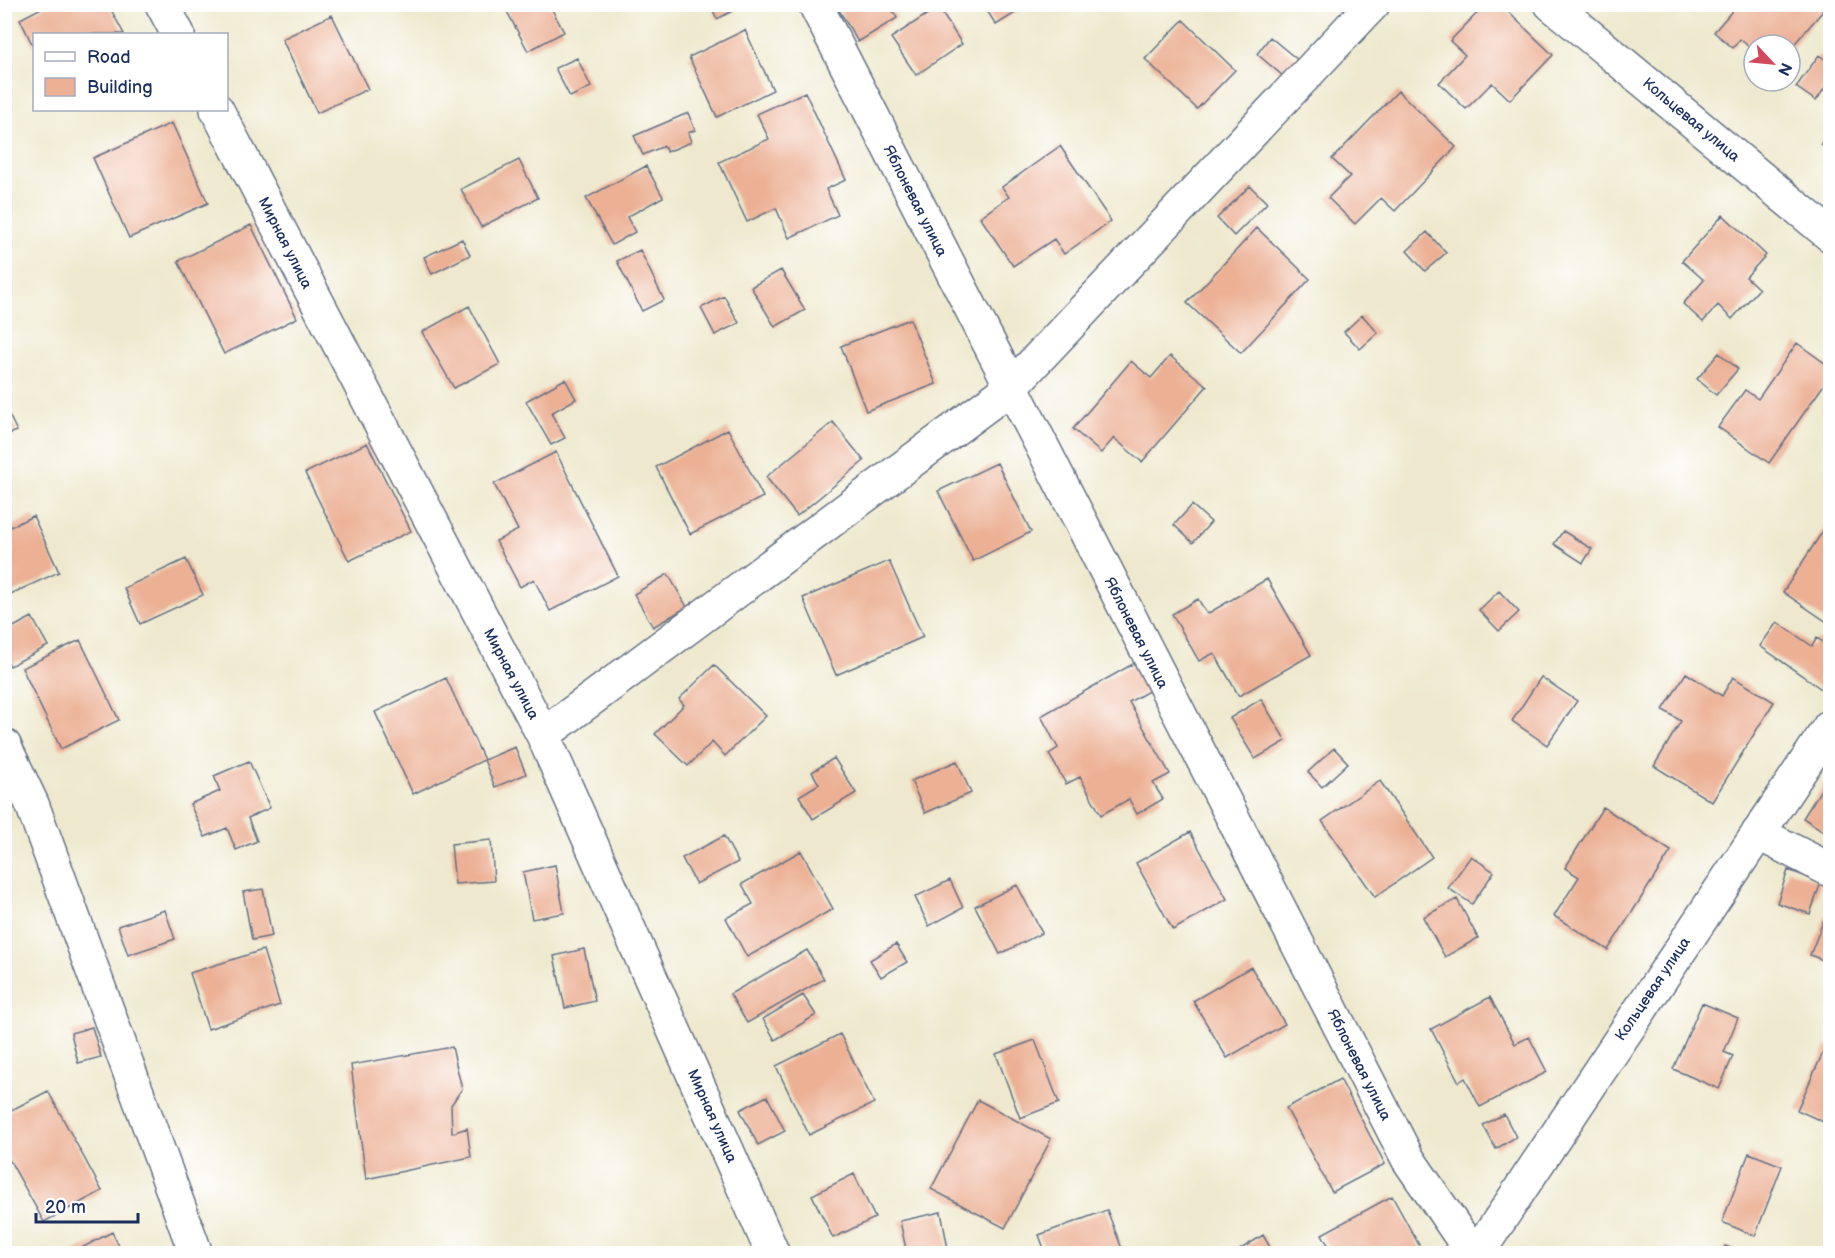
<svg xmlns="http://www.w3.org/2000/svg" width="1835" height="1258" font-family="'Balsamiq Sans',sans-serif">
	<style>
		.building { fill: #ecb195 }
		.lines { fill: none; stroke-linecap: round; stroke-linejoin: round }
		.minor-casing { stroke: #657085; stroke-width: 36 }
		.minor { stroke: #fff; stroke-width: 33 }
		.labels { text-anchor: middle; dominant-baseline: central; stroke-width: 5; stroke-linejoin: round; paint-order: stroke }
		.street-label { font-size: 15px; fill: #1b2f5e; stroke: #fff }
	</style>
	<rect width="100%" height="100%" fill="#fff"/>
	<filter id="ink" filterUnits="userSpaceOnUse"><feTurbulence type="fractalNoise" baseFrequency=".0167" numOctaves="2"/><feDisplacementMap in="SourceGraphic" scale="12" xChannelSelector="R" yChannelSelector="G"/><feConvolveMatrix kernelMatrix="1 2 1 2 8 2 1 2 1" color-interpolation-filters="sRGB"/></filter>
	<filter id="wash" filterUnits="userSpaceOnUse"><feTurbulence type="fractalNoise" baseFrequency=".008" numOctaves="4" result="noise"/><feDisplacementMap in="SourceGraphic" scale="24" xChannelSelector="R" yChannelSelector="G"/><feGaussianBlur stdDeviation="1.35" result="paint"/><feColorMatrix in="noise" values="0 0 0 0 0 0 0 0 0 0 0 0 0 0 0 0 0 1.4 0 .05"/><feComposite in="paint" operator="in"/></filter>
	<g filter="url(#wash)">
		<rect width="100%" height="100%" fill="#eee9ce"/>
		<g id="blocks">
			<!-- building -->
			<path class="building" d="M49,4H108L124,34H34V48L20,19Z
				M503,4H549L564,32L528,51Z
				M710,4H746L717,19Z
				M837,4H889L897,18L858,42L836,5Z
				M983,4H1017L1020,10L996,25Z
				M1486,4H1500L1553,55L1510,100L1492,83L1466,109L1439,83L1465,55L1450,41Z
				M1738,4H1816L1823,11L1790,49V45H1761L1759,43L1754,45V51L1740,39L1733,48L1714,32Z
				M938,7L962,44L916,75L891,38Z
				M332,15L368,89L317,113L282,39Z
				M1183,20L1235,70L1197,109L1145,59Z
				M745,30L773,90L717,117L689,57Z
				M1270,37L1304,65L1290,82L1257,54Z
				M1819,55L1830,63V80L1816,101L1796,87Z
				M577,58L591,87L570,97L555,68Z
				M1398,91L1456,147L1395,211L1381,198L1355,224L1328,198L1350,176L1332,159Z
				M805,92L846,180L826,189L838,215L789,238L776,208L747,222L719,162L769,139L757,114Z
				M688,113L695,130L688,133L691,142L667,152L664,146L643,155L634,136Z
				M172,123L208,203L129,238L93,158Z
				M1830,129V149L1821,144Z
				M1060,146L1111,221L1064,254L1054,239L1013,266L980,217L1009,197L1002,187Z
				M519,160L538,198L481,227L461,189Z
				M646,166L663,197L627,217L635,232L612,245L586,198Z
				M1250,186L1267,203L1234,236L1217,218Z
				M1723,215L1766,255L1746,277L1759,289L1732,319L1718,305L1703,322L1683,304L1704,280L1682,261Z
				M251,225L297,318L224,354L178,261Z
				M1257,228L1310,279L1241,353L1187,303Z
				M1427,232L1446,253L1425,271L1407,251Z
				M462,239L470,255L432,274L424,257Z
				M640,250L664,300L642,311L617,261Z
				M781,270L805,310L775,327L751,287Z
				M724,296L739,323L715,335L701,308Z
				M469,306L500,364L454,388L422,332Z
				M1362,315L1378,333L1360,349L1344,332Z
				M910,319L936,384L866,411L841,346Z
				M1797,343L1830,367V376L1769,463L1718,427L1745,390L1758,399Z
				M1719,353L1738,369L1716,395L1697,379Z
				M1170,356L1207,386L1142,462L1114,438L1101,453L1073,429L1131,361L1151,378Z
				M565,379L576,399L551,413L565,438L551,445L526,401Z
				M4,405L17,431L4,436Z
				M833,422L864,461L797,516L766,477Z
				M728,429L763,497L690,534L656,467Z
				M367,443L411,531L349,561L305,473Z
				M556,452L618,576L550,611L534,579L520,587L496,541L518,530L494,484Z
				M997,463L1031,532L973,561L938,491Z
				M1192,505L1211,522L1193,543L1174,525Z
				M33,516L59,572L4,597V530Z
				M1830,520V624L1783,592Z
				M1563,531L1592,549L1583,563L1554,544Z
				M186,559L203,595L140,624L124,588Z
				M889,561L923,637L836,675L803,598Z
				M668,574L687,607L653,627L634,594Z
				M1267,579L1311,655L1239,696L1214,653L1199,661L1172,614L1198,599L1207,614Z
				M1499,591L1519,612L1499,631L1479,610Z
				M32,617L48,646L10,666L4,655V632Z
				M1777,622L1812,646L1817,638L1830,647V688L1827,693L1760,646Z
				M80,640L119,720L61,749L22,668Z
				M1138,661L1154,688L1129,702L1170,774L1153,783L1163,799L1137,814L1129,799L1101,815L1080,777L1066,784L1049,754L1058,748L1041,716Z
				M714,665L766,716L725,756L712,742L688,766L655,734L684,705L679,699Z
				M1686,673L1722,696L1733,677L1774,702L1712,802L1654,766L1681,721L1663,710Z
				M1541,677L1577,701L1547,745L1512,721Z
				M446,678L484,760L413,794L375,712Z
				M1261,699L1286,741L1255,759L1230,718Z
				M515,747L526,774L495,787L484,760Z
				M1334,748L1348,763L1322,787L1308,772Z
				M834,758L856,793L813,819L799,796L819,784L812,772Z
				M249,761L270,808L248,818L257,841L236,850L227,828L205,837L190,804L220,791L214,776Z
				M957,761L971,793L925,813L911,781Z
				M1380,781L1432,857L1375,897L1322,821Z
				M1824,785L1830,789L1829,835L1803,818Z
				M1603,807L1671,851L1608,950L1554,916L1579,877L1565,868Z
				M1190,832L1227,899L1173,930L1136,863Z
				M724,836L738,862L696,884L682,858Z
				M491,840L494,881L455,884L451,844Z
				M801,851L833,909L747,957L726,918L753,904L742,884Z
				M1471,856L1494,872L1472,904L1448,888Z
				M555,865L564,913L532,919L523,872Z
				M1788,870L1821,882L1810,914L1777,903Z
				M950,880L963,908L929,926L915,897Z
				M1017,885L1042,933L1000,954L975,906Z
				M263,889L272,936L252,940L243,892Z
				M1457,899L1478,938L1445,957L1423,917Z
				M165,910L175,939L128,955L118,926Z
				M1825,917L1830,919V955L1828,962L1810,955Z
				M896,944L907,962L881,977L870,960Z
				M584,949L595,1001L565,1008L554,956Z
				M263,950L280,1005L208,1029L190,973Z
				M807,950L824,979L747,1023L730,994Z
				M1251,967L1285,1024L1227,1058L1193,1001Z
				M803,995L816,1015L775,1040L763,1019Z
				M1490,997L1515,1044L1529,1037L1547,1072L1480,1107L1465,1078L1459,1082L1431,1029Z
				M1702,1003L1738,1018L1724,1052L1733,1056L1719,1089L1673,1069Z
				M92,1027L101,1057L78,1063L71,1033Z
				M840,1034L874,1103L809,1135L776,1066Z
				M1035,1040L1059,1103L1020,1118L996,1054Z
				M1826,1046L1830,1048V1125L1797,1110Z
				M452,1047L462,1089L451,1105L452,1133L467,1128L471,1157L366,1179L351,1065Z
				M1340,1079L1385,1164L1332,1192L1286,1108Z
				M48,1091L102,1191L44,1222L4,1150V1114Z
				M767,1096L785,1131L758,1145L740,1110Z
				M978,1100L1051,1139L1005,1228L931,1189Z
				M1504,1114L1516,1137L1496,1149L1483,1125Z
				M1749,1153L1782,1166L1755,1236L1722,1222Z
				M854,1174L875,1218L833,1238L812,1195Z
				M1392,1196L1424,1254H1333L1322,1234Z
				M1107,1210L1124,1254H1046L1039,1235Z
				M941,1212L949,1254H907L900,1221Z
				M112,1232L123,1254H70Z
				M1263,1235L1274,1254H1233Z
				M1725,1246L1744,1253V1254H1722Z"/>
		</g>
	</g>
	<g filter="url(#ink)">
		<use href="#blocks" fill-opacity="0" stroke="#657085" stroke-width="1.5"/>
		<g class="lines">
			<!-- minor casing -->
			<g class="minor-casing">
				<path id="minor" d="M162,4L178,34
					M815,4L1408,1159L1473,1254
					M1551,4L1830,235
					M217,110L543,735L773,1254
					M543,735L1010,388L1373,4
					M4,745L32,804L196,1254
					M1758,833L1830,870
					M1477,1254L1830,726"/>
			</g>
			<!-- minor -->
			<use href="#minor" class="minor"/>
		</g>
	</g>
	<g class="labels">
		<!-- street labels -->
		<g class="street-label">
			<text transform="translate(1691 120) rotate(40)">Кольцевая улица</text>
			<text transform="translate(915 201) rotate(63)">Яблоневая улица</text>
			<text transform="translate(285 243) rotate(63)">Мирная улица</text>
			<text transform="translate(1136 633) rotate(63)">Яблоневая улица</text>
			<text transform="translate(511 674) rotate(62)">Мирная улица</text>
			<text transform="translate(1653 989) rotate(-56)">Кольцевая улица</text>
			<text transform="translate(1359 1065) rotate(63)">Яблоневая улица</text>
			<text transform="translate(712 1116) rotate(66)">Мирная улица</text>
		</g>
	</g>
	<!-- margin -->
	<rect width="1835" height="1258" fill="none" stroke="#fff" stroke-width="24"/>
	<!-- legend -->
	<rect x="33" y="33" width="195" height="78" fill="#ffffff" stroke="#a4acbf" stroke-width="1.5"/>
	<rect x="45" y="52" width="30" height="9" fill="#ffffff" stroke="#a4acbf" stroke-width="1.5"/>
	<text x="87" y="63" font-size="18" fill="#1b2f5e">Road</text>
	<rect x="45" y="78" width="30" height="18" fill="#ecb195" stroke="#a4acbf" stroke-width="1.5"/>
	<text x="87" y="93" font-size="18" fill="#1b2f5e">Building</text>
	<!-- north arrow -->
	<g transform="translate(1772 63) rotate(116)"><circle r="28" fill="#ffffff" stroke="#a4acbf" stroke-width="1.5"/>
	<path d="M0-4.5L10 22L0 15L-10 22Z" fill="#d1495b"/>
	<text y="-9" font-size="16" font-weight="bold" text-anchor="middle" fill="#1b2f5e">N</text>
	</g>
	<!-- scale -->
	<path d="M36 1213v9h102v-9" fill="none" stroke="#1b2f5e" stroke-width="3"/>
	<text x="45" y="1213" font-size="18" fill="#1b2f5e" stroke="#ffffff" stroke-width="4.5" paint-order="stroke">20 m</text>
</svg>
